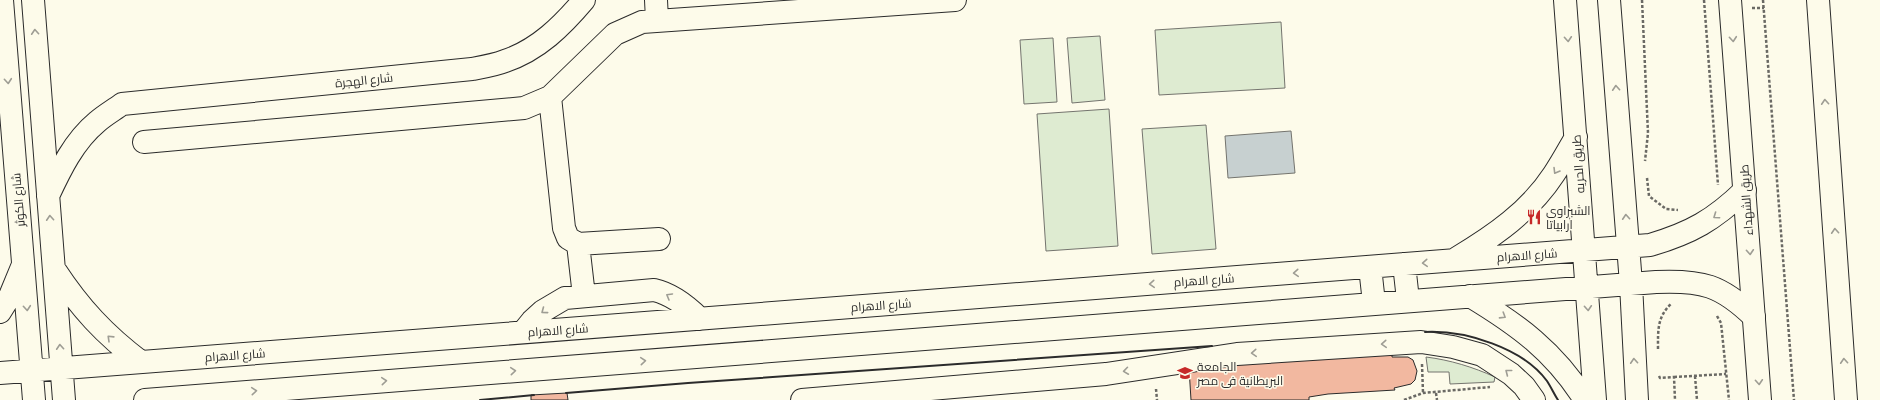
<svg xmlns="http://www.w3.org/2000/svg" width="1880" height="400" font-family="Ubuntu,Cairo,sans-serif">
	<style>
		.green { fill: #deebd1; stroke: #74746e }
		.water { fill: #c7d0d0; stroke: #74746e }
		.building { fill: #f2b8a0; stroke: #2b2b2b }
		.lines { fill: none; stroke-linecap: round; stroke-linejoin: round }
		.minor-casing { stroke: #2b2b2b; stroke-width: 24 }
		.major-casing { stroke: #2b2b2b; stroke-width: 24 }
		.path { stroke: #6a6964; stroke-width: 2.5; stroke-dasharray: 3 2; stroke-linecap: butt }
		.minor { stroke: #fdfbea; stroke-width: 22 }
		.major { stroke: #fdfbea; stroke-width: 22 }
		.wall { stroke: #2b2b2b; stroke-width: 2 }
		.oneway { stroke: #9e9d94 }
		.labels { text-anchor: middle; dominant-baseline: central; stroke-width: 3; stroke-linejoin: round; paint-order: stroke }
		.street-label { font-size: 12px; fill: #2b2b2b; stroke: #fdfbea }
		.poi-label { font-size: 12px; fill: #2b2b2b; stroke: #fdfbea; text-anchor: start }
	</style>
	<rect width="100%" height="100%" fill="#fdfbea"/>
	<!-- green -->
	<path class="green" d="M1281,22L1285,88L1159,95L1155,30Z
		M1100,36L1105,100L1072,103L1067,38Z
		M1053,38L1057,102L1024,104L1020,40Z
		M1109,109L1118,246L1046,251L1037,114Z
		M1206,125L1216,249L1152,254L1142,129Z
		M1426,357C1450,360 1473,367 1495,377L1494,382L1450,384L1449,372H1428Z"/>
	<!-- water -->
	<path class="water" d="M1291,131L1295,173L1228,178L1225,136Z"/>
	<!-- building -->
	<path class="building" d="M1392,353V357H1408L1413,360L1417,371L1415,380L1411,384L1394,388L1395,390L1328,394L1309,397V400H1191L1189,368Z
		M567,393L568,400H531V395Z"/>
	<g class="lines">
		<!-- minor casing -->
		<g class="minor-casing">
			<path id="minor" d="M2,0L34,400
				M33,0L64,400
				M656,0L657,20
				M1565,0L1595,400
				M1609,0L1631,284L1637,400
				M550,97L564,228L568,238L578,244L659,239
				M144,142L524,108L550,97L615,34L642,22L955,0
				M48,196C60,170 74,141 97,122C105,115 114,110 122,104L472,69C483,67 495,65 505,61C538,50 562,26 584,0
				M578,244L584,296
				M1457,258C1494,236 1530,211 1554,174C1562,162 1569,149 1576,137
				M1404,264L1408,300
				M1370,267L1374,303
				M55,270C80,308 105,335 141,362
				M1470,296C1518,325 1554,351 1585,400
				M0,312L10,296L22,267
				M523,332L532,321L543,311L565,298L654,290C672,294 687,306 700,319
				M0,373L1650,245C1691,233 1714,220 1745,190
				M145,400L1656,282C1702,280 1721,285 1754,317
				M802,400L1106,374L1237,354L1421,342L1453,347L1482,355L1511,374L1524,386L1534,400"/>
		</g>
		<!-- major casing -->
		<g class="major-casing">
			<path id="major" d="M1730,0L1760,400
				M1818,0L1846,400"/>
		</g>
		<!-- path -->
		<path class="path" d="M1642,0L1648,133L1645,161
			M1704,0L1718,185
			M1763,0L1794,400
			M1752,8H1764
			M1647,178L1649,196L1666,209L1678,210
			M1717,316L1721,323L1729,400
			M1658,349C1658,331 1657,317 1671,304
			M1422,364L1423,393
			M1659,376L1660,378L1674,377L1675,400
			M1695,376L1697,400
			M1674,377L1726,374
			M1156,389L1157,400
			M1436,393L1437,400
			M1404,400L1423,393L1490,387"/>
		<!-- minor -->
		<use href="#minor" class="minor"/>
		<!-- major -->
		<use href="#major" class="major"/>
		<!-- wall -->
		<path class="wall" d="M1425,332C1465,330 1523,348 1547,381C1551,387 1554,394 1558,400
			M566,393L688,383L1212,346
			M480,400L534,395"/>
	</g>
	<!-- one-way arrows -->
	<defs><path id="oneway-chevron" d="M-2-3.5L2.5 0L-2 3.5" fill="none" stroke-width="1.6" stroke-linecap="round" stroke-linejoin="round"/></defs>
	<g class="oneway">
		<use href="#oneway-chevron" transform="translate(35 32) rotate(-94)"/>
		<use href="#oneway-chevron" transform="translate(1568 39) rotate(86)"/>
		<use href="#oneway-chevron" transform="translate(1733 39) rotate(85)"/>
		<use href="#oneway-chevron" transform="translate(8 81) rotate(85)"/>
		<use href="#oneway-chevron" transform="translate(1616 88) rotate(-94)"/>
		<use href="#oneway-chevron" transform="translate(1825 102) rotate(-94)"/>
		<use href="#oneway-chevron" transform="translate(1556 171) rotate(121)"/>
		<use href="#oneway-chevron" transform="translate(1716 216) rotate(145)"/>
		<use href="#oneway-chevron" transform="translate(1626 217) rotate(-94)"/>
		<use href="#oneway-chevron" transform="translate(50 218) rotate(-94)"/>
		<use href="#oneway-chevron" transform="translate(1835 231) rotate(-94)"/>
		<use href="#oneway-chevron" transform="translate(1750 252) rotate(86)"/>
		<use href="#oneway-chevron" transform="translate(1425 263) rotate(176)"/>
		<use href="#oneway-chevron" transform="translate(1296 273) rotate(176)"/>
		<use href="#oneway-chevron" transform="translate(1152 284) rotate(176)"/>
		<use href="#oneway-chevron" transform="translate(669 296) rotate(-150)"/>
		<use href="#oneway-chevron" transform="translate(27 308) rotate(85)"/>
		<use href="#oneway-chevron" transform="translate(1588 308) rotate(86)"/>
		<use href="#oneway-chevron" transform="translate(544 311) rotate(143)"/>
		<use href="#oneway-chevron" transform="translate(1503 316) rotate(32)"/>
		<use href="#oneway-chevron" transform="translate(110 338) rotate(-136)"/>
		<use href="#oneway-chevron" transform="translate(1384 344) rotate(176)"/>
		<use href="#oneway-chevron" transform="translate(60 347) rotate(-94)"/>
		<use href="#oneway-chevron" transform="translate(1254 353) rotate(176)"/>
		<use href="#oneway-chevron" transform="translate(643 361) rotate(-5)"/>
		<use href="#oneway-chevron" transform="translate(1634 361) rotate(-94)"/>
		<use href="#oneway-chevron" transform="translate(1844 361) rotate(-94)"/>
		<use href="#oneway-chevron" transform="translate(513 371) rotate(-5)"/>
		<use href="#oneway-chevron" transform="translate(1126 371) rotate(172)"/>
		<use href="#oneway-chevron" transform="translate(1508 372) rotate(-142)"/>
		<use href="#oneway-chevron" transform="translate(384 381) rotate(-5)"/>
		<use href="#oneway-chevron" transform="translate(1759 382) rotate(86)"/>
		<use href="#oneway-chevron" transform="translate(254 391) rotate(-5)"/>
	</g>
	<!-- icons -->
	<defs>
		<g id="restaurant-bare" transform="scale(1.2)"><path d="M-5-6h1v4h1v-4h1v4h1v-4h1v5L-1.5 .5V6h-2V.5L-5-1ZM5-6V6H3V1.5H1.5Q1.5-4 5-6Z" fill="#c62828" stroke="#fdfbea" stroke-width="2.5" paint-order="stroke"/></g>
		<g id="university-bare" transform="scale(1.2)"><path d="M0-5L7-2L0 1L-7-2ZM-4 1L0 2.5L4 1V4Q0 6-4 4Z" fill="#c62828" stroke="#fdfbea" stroke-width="2.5" paint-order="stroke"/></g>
	</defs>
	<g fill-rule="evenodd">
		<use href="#restaurant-bare" x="1534" y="217"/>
		<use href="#university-bare" x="1185" y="373"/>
	</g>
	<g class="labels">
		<!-- street labels -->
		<g class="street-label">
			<text transform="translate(364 80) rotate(-6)">شارع الهجرة</text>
			<text transform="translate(1578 164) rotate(-94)">طريق الحريه</text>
			<text transform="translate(18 200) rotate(-95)">شارع الكوثر</text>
			<text transform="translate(1746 200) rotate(-94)">طريق الشهداء</text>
			<text transform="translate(1527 255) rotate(-4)">شارع الاهرام</text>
			<text transform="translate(1204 280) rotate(-4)">شارع الاهرام</text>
			<text transform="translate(881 305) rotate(-4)">شارع الاهرام</text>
			<text transform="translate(558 330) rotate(-4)">شارع الاهرام</text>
			<text transform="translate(235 355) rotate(-4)">شارع الاهرام</text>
		</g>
		<!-- poi labels -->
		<g class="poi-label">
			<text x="1546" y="210">الشبراوى<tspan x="1546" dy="14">ارابياتا</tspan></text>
			<text x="1197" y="366">الجامعة<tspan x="1197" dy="14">البريطانية فى مصر</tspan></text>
		</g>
	</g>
</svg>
